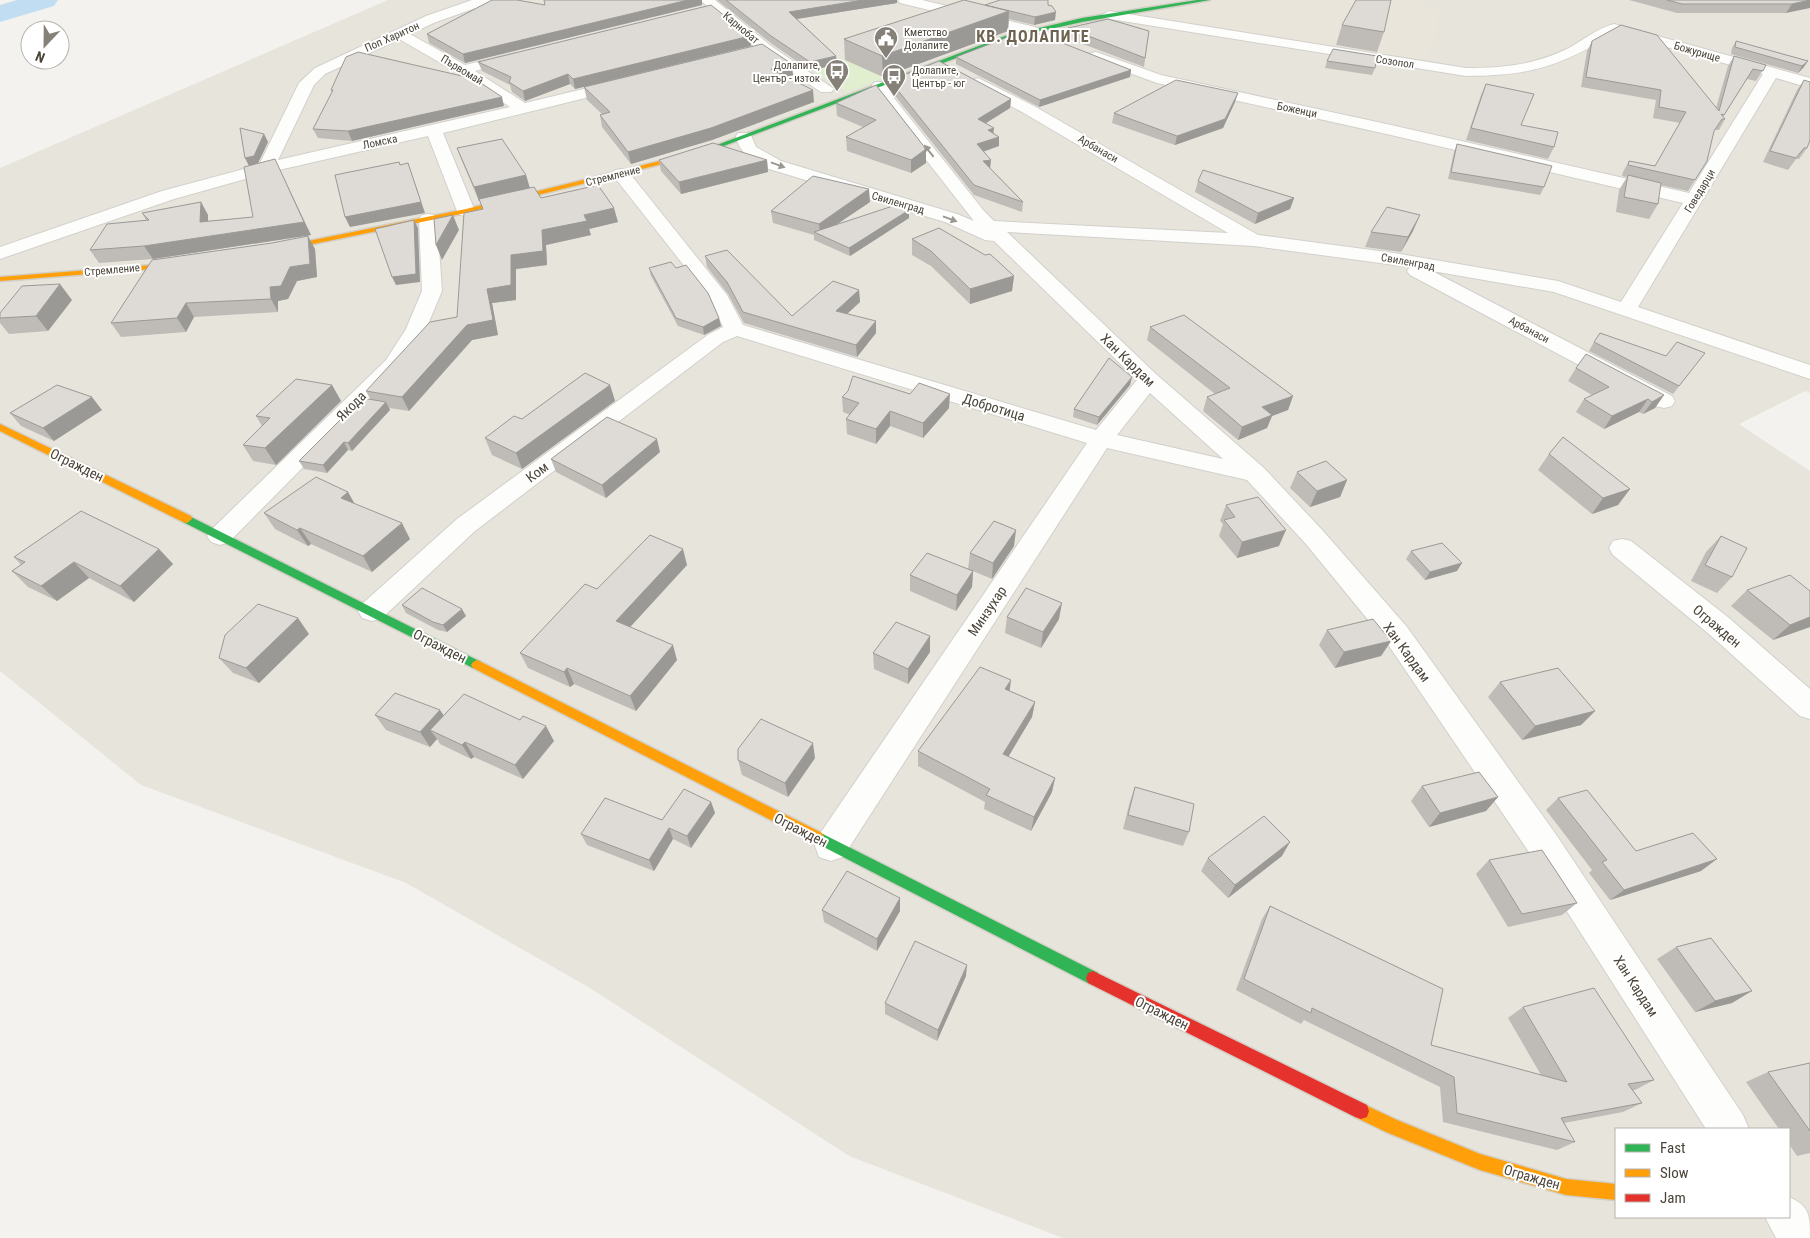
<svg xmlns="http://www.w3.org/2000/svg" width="1810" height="1238" font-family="'Roboto Condensed',sans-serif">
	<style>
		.residential { fill: #e7e4dc; fill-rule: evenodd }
		.education { fill: #eae5da }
		.green { fill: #e1eecf }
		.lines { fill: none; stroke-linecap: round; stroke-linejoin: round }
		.river { fill: #c0ddf1; fill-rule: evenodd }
		.street-casing { stroke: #d2d0cb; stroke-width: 2 }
		.fast-casing { stroke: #d3cfc5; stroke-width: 3 }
		.slow-casing { stroke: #d3cfc5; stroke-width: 3 }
		.jam-casing { stroke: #d3cfc5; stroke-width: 3 }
		.street { fill: #fdfdfc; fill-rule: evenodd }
		.fast { fill: #30b455; fill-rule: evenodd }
		.slow { fill: #ff9f0a; fill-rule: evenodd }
		.jam { fill: #e5322d; fill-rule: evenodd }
		.wall { fill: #bfbcb8 }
		.shaded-wall { fill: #9b9996 }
		.building { fill: #dedbd6; stroke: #9b9996 }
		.oneway { fill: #9b9791 }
		.labels { text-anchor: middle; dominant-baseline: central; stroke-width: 4; stroke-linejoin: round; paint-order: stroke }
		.far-street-label { font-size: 11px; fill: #4b4439; stroke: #fff }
		.far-poi-label { font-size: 11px; fill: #4b4439; stroke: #fff; text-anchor: start }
		.street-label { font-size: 14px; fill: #4b4439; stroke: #fff }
		.far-district-label { font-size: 16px; font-weight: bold; letter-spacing: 1px; fill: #6e6250; stroke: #fff }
	</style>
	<rect width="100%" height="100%" fill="#f4f2ee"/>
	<!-- residential -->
	<path class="residential" d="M388,0H1810V393L1805,391L1739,424L1810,471V1238H1063L849,1156L590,988L406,883L141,785L0,671V168ZM1616,1129H1789V1217H1616Z"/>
	<!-- education -->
	<path class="education" d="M1225,0H1421L1439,13L1433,43L1425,61L1164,19L1156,11Z"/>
	<!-- green -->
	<path class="green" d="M865,51L851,62L886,78L847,92L813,71C831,65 847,56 865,51Z"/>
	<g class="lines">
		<!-- river -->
		<path class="river" d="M17,0H58L54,6L0,22V5Z"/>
		<!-- street casing -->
		<g class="street-casing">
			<path id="street" d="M472,0H492L490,3L436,22L410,34L465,65L515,53L520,54L522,57L520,60L475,71L525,103L621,80L626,82L629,85L626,88L443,133L475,211L472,215L466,216L460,215L457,211L428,136L270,172L174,199L0,259V247L162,191L259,165L299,83L315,68L426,16ZM399,39L458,73L510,107L278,160L314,85L325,74Z
				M700,0H715L771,46L834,89L831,92H821L761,52Z
				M898,0H922L1035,27L1063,39L1065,42L1063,45C1050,48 1036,36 1024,33C983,21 941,13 900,3Z
				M1109,11L1466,68C1505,68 1534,65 1569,48C1583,40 1598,28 1614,24L1810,78V88L1776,78L1638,307L1810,365V379L1554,292L1432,271L1672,396L1675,401L1672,406L1664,408L1656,406L1410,275L1407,271L1410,267L1254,246L1007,232L1157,375L1264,468L1324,532L1407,627L1555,833L1743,1115L1749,1129H1706L1531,855L1387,643L1306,544L1247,480L1107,448L843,857L831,861L819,857L815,846L819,835L1087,443L737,336L723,342L475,531L382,618L372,621L362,618L358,611L362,604L457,519L709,334L723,327L711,300L615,178L612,174L615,170L621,169L627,170L727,295L743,325L1096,430L1137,380L994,241L985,240L945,222L769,169C754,161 739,154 736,136L738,133H750L756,147L781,161L957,214L974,221L880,101L872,85L875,82H885L894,98L984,211L994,221L1228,233L1022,112L973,86L970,83L973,80L978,78L1034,106L1258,235L1394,253L1558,281L1621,302L1683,203L1391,135L1157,83L1091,59L1089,56L1091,53L1096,52L1161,75L1391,125L1689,193L1763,74L1616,33C1560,66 1531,76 1466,76L1104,18L1102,15ZM1150,393L1223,459L1117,435Z
				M428,214L434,215L437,219L442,291L426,329L405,364L229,542L220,545L211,542L207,536L211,530L386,360L406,329L422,291L419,219L422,215Z
				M1622,539L1631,541L1729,618L1810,689V719L1800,716L1709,634L1613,555L1609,548L1613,541Z
				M1789,1197C1810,1206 1810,1216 1810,1238H1776L1765,1217H1789Z"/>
		</g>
		<!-- fast casing -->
		<g class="fast-casing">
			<path id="fast" d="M1197,0H1210L1082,22L1009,38L721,147L676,161L673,159L717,145L1005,36L1082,18Z
				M187,515L481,662L483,665L481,668H473L183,522L182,519Z
				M817,831L1098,973L1100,978L1098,983L1093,985L1088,983L812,841L810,837L812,833Z"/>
		</g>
		<!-- slow casing -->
		<g class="slow-casing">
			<path id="slow" d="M676,157L678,158V160L466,213L274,252L270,250L274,248L466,209Z
				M185,260H188V264L153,269L0,281V277L153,265Z
				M0,424L191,516L192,519L187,523L183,522L0,431Z
				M477,660L822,833L824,837L822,841L817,843L812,841L473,668L471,665L473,662Z
				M1361,1103L1397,1120L1480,1154L1566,1179L1616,1184V1200L1566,1195L1480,1170L1386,1132L1355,1117L1353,1111L1355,1105Z"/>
		</g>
		<!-- jam casing -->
		<g class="jam-casing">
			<path id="jam" d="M1093,971L1367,1105L1369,1111L1367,1117L1361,1119L1355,1117L1088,983L1086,978L1088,973Z"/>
		</g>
		<!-- street -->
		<use href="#street" class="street"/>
		<!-- fast -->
		<use href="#fast" class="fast"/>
		<!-- slow -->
		<use href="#slow" class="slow"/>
		<!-- jam -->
		<use href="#jam" class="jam"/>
	</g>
	<!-- wall -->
	<path class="wall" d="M544,0H702V5L465,63L429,43L427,34L545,5Z
		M717,0H897V3L797,19L836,56L837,64L811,71L772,44Z
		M1629,0H1810L1786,13H1677Z
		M985,5H1048L1055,20L1034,25L1009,19L1008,31L883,77L845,60L844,39Z
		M1342,25L1384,32L1377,52L1336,45Z
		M1068,28L1149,31L1144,67L1067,38Z
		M1592,41L1716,108L1728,66L1734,56L1766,65L1756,81L1747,79L1723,117L1725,119L1719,130H1715L1714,131L1707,161L1688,191L1660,185L1658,204L1649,219L1616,212L1619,190L1627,177L1622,176L1623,172L1629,161L1655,166L1680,123L1653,118L1656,100L1581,87L1587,51Z
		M1736,41L1808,61L1803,68L1798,73L1731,54L1732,48Z
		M751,46L575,89L570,84L525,101L512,92L510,85L482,71L478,62Z
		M956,57L1131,70L1130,77L1039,107L956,64Z
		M1327,61L1375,68L1372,75L1325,68Z
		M793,75L787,77L814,102L712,140L631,164L602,127L600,115L602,114L587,100L584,87Z
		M901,76L1011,99L1010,108L986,123L993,133L999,137V146L983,152L990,168L1023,202L1022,212L974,195L896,97L892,91V82L901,78Z
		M1804,80L1807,148L1799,159H1796L1788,170L1763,162L1797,90Z
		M1486,84L1521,125L1554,147L1548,159L1466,140L1481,95Z
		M876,85L926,149V163L911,173L847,151L846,137L863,127L837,116L836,103Z
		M331,90L504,106L352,141L318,138L313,129L332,93Z
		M1235,102L1223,128L1175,145L1112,123L1114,113Z
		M264,134L268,142L258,163L311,235L153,259L99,263L90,250L146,220L142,213L201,202L208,215V221L253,217L249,166Z
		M1457,144L1544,187L1540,195L1448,179L1454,152Z
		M457,148L526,175L530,188L541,198L618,222L589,229L591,235L546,245L547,265L516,269V300L492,303L498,335L472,340L409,411L390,408V410L352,451L348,450L327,473L304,469L299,461L370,399L366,391L457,317L483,209L480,200L479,201L462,161Z
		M659,160H767L768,172L681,194L661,171Z
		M1198,181L1294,198L1290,209L1255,224L1195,192Z
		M870,202L837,224L909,218L850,256L814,240V235L773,223L771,211Z
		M1413,231L1401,252L1365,247L1371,232Z
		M912,239L1014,276L1012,291L970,304L931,266L912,255Z
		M315,249L317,277L297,281L288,299L278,301V312L194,317L186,332L121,337L111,323Z
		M705,256L792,316L859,290L860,302L847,314L876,321V333L857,357L744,323L728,294L707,267Z
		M649,268L721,326L704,335L678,326L651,276Z
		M72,300L48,331L9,334L0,323V313Z
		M1150,327L1293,396L1288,410L1272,416L1267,428L1238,440L1203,411L1207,397L1215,394L1147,340Z
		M1594,342L1666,356L1705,353L1673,394L1589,351Z
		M1576,368L1664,395L1655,408L1643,414L1639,412L1604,429L1576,412L1584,399L1592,395L1568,381Z
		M1132,377L1130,385L1097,425L1073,417L1074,409Z
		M332,385L341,401L276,465L253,461L243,445L262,426L256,416Z
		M610,385L615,401L522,469L492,455L485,438L522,419Z
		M842,397L949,408L923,438L890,426L876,444L847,434L846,419L850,415L843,412Z
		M102,410L54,441L21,426L10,413Z
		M660,452L606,498L556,472L551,459Z
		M1549,454L1630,489L1618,505L1592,514L1538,470Z
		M1297,472L1347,480L1340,497L1310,507L1290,488Z
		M348,492L354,503L410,539L372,572L311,544L308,546L275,529L264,513Z
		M1226,505L1279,546L1237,558L1219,536L1223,524L1220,521Z
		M1721,536L1732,577L1717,593L1691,581L1706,552Z
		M1014,546L992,579L973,571L972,587L956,611L910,591V575L968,569L970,553Z
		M159,549L173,564L134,602L89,578L57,601L28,587L12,571L21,565L14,557Z
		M1411,551L1457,571L1425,580L1406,559Z
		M687,565L630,627L677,660L636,711L574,684L570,687L528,668L520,653L597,589Z
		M1747,590L1810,591V627L1773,640L1731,606Z
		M402,605L466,616L447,632L438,630L406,613Z
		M1007,617L1059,619L1041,648L1005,633Z
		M1327,630L1391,641L1381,656L1335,668L1319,645Z
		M309,634L259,683L233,673L219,658Z
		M930,636V652L908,684L874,669L873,653Z
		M1500,682L1595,711L1581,725L1522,740L1488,697Z
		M1010,691L1035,702L1032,717L1008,757L1055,778L1052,792L1031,831L984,809L985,802L918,766V751Z
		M440,710L444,716L554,741L523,779L474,757L471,759L440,744L437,739L430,747L386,730L375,715Z
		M815,758L788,797L742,775L738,760Z
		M1422,786L1498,797L1486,811L1429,827L1411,801Z
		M1135,787L1189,832L1183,846L1123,829L1130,801Z
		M1558,798L1636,851L1701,871L1610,900L1589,873L1592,870L1546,810Z
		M711,802L715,813L691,848L673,839L654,871L587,845L581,834L662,820Z
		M1282,856L1228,898L1201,871L1208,858Z
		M1489,860L1577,903L1562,915L1508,927L1476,874Z
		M900,898V911L877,951L824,922L822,910Z
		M1270,906L1431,1045L1541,1075L1508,1018L1523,1007L1654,1080L1635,1090H1633L1642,1103L1623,1112L1564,1123L1575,1142L1557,1150L1443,1122L1440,1087L1304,1020L1301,1024L1236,990L1262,919Z
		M1676,947L1732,1003L1695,1012L1657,959Z
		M966,976L937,1041L885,1014V1003Z
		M1810,1063V1153L1797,1156L1789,1144V1129H1779L1746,1082L1768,1072Z"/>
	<!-- shaded-wall -->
	<path class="shaded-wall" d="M688,0H702V5L465,63L463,54Z
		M863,0H897V3L790,20L789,12Z
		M1810,0V8L1786,13L1792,4Z
		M1009,11L1008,31L883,77L882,56Z
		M1056,12L1055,20L1034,25L1035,17Z
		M750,36L751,46L575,89L573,79Z
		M836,56L837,64L811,71L810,62Z
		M1808,61L1803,68L1798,73L1802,66Z
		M792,64L793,75L772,81L771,69Z
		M1131,70L1130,77L1039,107L1040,100Z
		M568,74L570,84L525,101L523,91Z
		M813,90L814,102L712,140L631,164L628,152Z
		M1238,93L1235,102L1223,128L1175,145L1177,136Z
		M502,97L504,106L352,141L348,131Z
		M1011,99L1010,108L978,128V119Z
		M994,128L993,137L988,130Z
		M264,134L268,142L258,163L249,166L245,158Z
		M999,137V146L976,154L977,144Z
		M926,149V163L911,173V160Z
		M275,159L311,235L153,259L144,246L304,222Z
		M767,160L768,172L681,194L679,182Z
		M991,160L990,170L983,161Z
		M408,163L425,213L350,227L345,217Z
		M526,175L530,189L479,201L474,187Z
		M869,189L870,202L821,235H820L819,224Z
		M1294,198L1290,209L1255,224L1258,213Z
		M201,202L208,215V235L200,222Z
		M614,208L618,222L589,229L591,235L546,245L547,265L516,269V300L492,303L498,335L472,340L409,411L402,397L511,255L542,230L584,215Z
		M909,210V218L850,256L849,248Z
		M453,215L459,230L442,260L436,245Z
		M1420,215L1413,231L1401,252L1408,237Z
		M414,220L418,228L420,282L396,285L392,277Z
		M308,236L315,249L317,277L297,281L288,299L278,301V312L271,299L270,287L290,267Z
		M1014,276L1012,291L970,304V289Z
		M60,284L72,300L48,331L36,316Z
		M859,290L860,302L837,323L836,311Z
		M186,303L194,317L186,332L177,318Z
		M719,318L721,326L704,335L703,327Z
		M876,321V333L857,357L856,345Z
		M1132,377L1130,385L1097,425L1099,417Z
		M332,385L341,401L276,465L265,448Z
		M610,385L615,401L522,469L516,453Z
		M950,394L949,408L923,438V423Z
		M1664,395L1655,408L1643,414L1652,402Z
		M1293,396L1288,410L1272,416L1267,428L1238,440L1242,427L1262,407Z
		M92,397L102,410L54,441L43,428Z
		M1648,399L1639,412L1604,429L1612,416Z
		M386,402L390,410L352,451L348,443Z
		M890,411V426L876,444V429Z
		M657,439L660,452L606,498L602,485Z
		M344,442L348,450L327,473L323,465Z
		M1347,480L1340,497L1310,507L1317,491Z
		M1630,489L1618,505L1592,514L1603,498Z
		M348,492L357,508L341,498Z
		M402,523L410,539L372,572L363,556Z
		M300,528L311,544L308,546L297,530Z
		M1016,530L1014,546L992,579L993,563Z
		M1286,530L1279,546L1237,558L1242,542Z
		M159,549L173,564L134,602L120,586Z
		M683,549L687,565L621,637L616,621Z
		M74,562L89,578L57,601L41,586Z
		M1462,563L1457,571L1425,580L1430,572Z
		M973,571L972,587L956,611L957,595Z
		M1062,603L1059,619L1041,648L1043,632Z
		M462,609L466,616L447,632L443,625Z
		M1810,617V627L1773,640L1790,625Z
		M298,618L309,634L259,683L246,668Z
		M930,636V652L908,684V669Z
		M1391,641L1381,656L1335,668L1344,652Z
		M673,645L677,660L636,711L630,696Z
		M567,668L574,684L570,687L564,672Z
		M1011,680L1009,696L1005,689Z
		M1035,702L1032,717L1001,769L1003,754Z
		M440,710L449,724L430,730L437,739L430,747L420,732Z
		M1595,711L1581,725L1522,740L1535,726Z
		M546,726L554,741L523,779L515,765Z
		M465,742L474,757L471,759L462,745Z
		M813,743L815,758L788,797L785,783Z
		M1055,778L1052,792L1031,831L1034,817Z
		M1498,797L1486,811L1429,827L1440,813Z
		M711,802L715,813L691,848L687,836Z
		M669,828L673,839L654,871L649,860Z
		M1290,842L1282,856L1228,898L1235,885Z
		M1717,859L1701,871L1610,900L1624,890Z
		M900,898V911L877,951V939Z
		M967,965L966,976L937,1041L938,1030Z
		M1752,991L1732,1003L1695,1012L1715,1001Z"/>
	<!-- building -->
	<path class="building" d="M492,0H517L545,5L544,0H688L463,54L427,34Z
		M726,0H863L789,12L836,56L810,62L771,36Z
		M964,0L1009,11L882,56L844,39Z
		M1000,0H1048V5L1052,6L1056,12L1035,17L985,5Z
		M1356,0H1391L1384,32L1342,25Z
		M1667,0H1810L1792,4H1682Z
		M711,5L750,36L573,79L568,74L523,91L509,82L511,77L478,62Z
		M1108,19L1149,31L1145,58L1068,28Z
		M1621,25L1657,35L1719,111L1734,56L1766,65L1763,71L1753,69L1724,115L1721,114L1725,119H1722L1714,131L1707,161L1695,180L1628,165L1629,161L1655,166L1686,112L1659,107L1661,90L1586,77L1592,41Z
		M1032,31L1131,70L1040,100L956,57L1013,35Z
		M1736,41L1808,61L1802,66L1735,47Z
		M762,44L792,64L771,69L813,90L711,128L628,152L600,115L610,112L584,87Z
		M1333,49L1377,56L1375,68L1327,61Z
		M358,52L475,79L502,97L348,131L313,129L333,90H331L346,57Z
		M939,61L1011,99L978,119L994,128L988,130L999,137L977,144L991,160L983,161L1023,202L974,185L896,88L892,82L903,77L901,76Z
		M1176,80L1238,93L1225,119L1177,136L1114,113Z
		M1804,80L1810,82V140L1807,148H1804L1796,158L1770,151Z
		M1486,84L1534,94L1521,125L1558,132L1554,147L1471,128Z
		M876,85L926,149L911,160L846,137L876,120L836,103Z
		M240,128L264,134L254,156L245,158Z
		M502,139L526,175L474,187L457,148Z
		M713,143L767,160L679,182L659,160Z
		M1457,144L1552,166L1544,187L1451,172Z
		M275,159L304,222L144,246L90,250L107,224L149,220L142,213L201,202L200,222L253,217L244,167Z
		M399,162L400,165L408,163L421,202L345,217L335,175Z
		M1203,170L1294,198L1258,213L1198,181Z
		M1628,175L1661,183L1658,204L1624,197Z
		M813,176L869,189L819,224L771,211Z
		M598,185L614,208L584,215L587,221L542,230L543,251L511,255V285L487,289L493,320L467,325L402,397L366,391L430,322L457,317L464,213L483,209L479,199L534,187L541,198Z
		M902,203L907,205L909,210L849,248L814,232Z
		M1387,207L1420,215L1408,237L1371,232Z
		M453,215L436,245L434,219Z
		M414,220L416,274L392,277L375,229Z
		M939,228L985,255L990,254L1014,276L970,289L931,251L912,239Z
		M308,236L310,264L290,267L281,286L270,287L271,299L186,303L177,318L111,323L152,260L272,243Z
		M727,250L792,316L833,281L859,290L836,311L876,321L856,345L743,312L727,282L705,256Z
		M671,262L676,268L686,265L708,293L719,318L703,327L676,318L649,268Z
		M60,284L36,316L0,318V313L22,286Z
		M1184,315L1293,396L1262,407L1272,415L1242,427L1207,397L1230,388L1150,327Z
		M1600,333L1666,356L1677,342L1705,353L1679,386L1594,342Z
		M1586,354L1664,395L1652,402L1648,399L1612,416L1584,399L1609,387L1576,368Z
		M1109,358L1132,377L1099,417L1074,409Z
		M585,373L610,385L516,453L485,438L514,416L522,419Z
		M853,376L910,394L919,383L950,394L923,423L890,411L876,429L846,419L859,403L842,397L848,391Z
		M296,379L332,385L265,448L243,445L270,418L256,416Z
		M57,385L92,397L43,428L10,413Z
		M362,398L386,402L348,443L344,442L323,465L299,461Z
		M607,417L657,439L602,485L551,459Z
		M1563,437L1630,489L1603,498L1549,454Z
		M1326,461L1347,480L1317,491L1297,472Z
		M316,477L348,492L341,498L402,523L363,556L300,528L297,530L264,513Z
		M1258,497L1286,530L1242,542L1224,520L1235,517L1226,505Z
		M81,511L159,549L120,586L74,562L41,586L12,571L25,562L14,557Z
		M994,521L1016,530L993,563L970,553Z
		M650,535L683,549L616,621L673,645L630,696L567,668L564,672L520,653L585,584L597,589Z
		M1721,536L1747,548L1732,577L1705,565Z
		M1442,543L1462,563L1430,572L1411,551Z
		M927,553L973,571L957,595L910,575Z
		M1790,575L1810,591V617L1790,625L1747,590Z
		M422,588L462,609L443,625L433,622L402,605Z
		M1026,588L1062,603L1043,632L1007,617Z
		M258,604L298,618L246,668L219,658L225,635Z
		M1373,619L1391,641L1344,652L1327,630Z
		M896,622L930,636L908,669L873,653Z
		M980,667L1011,680L1005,689L1035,702L1003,754L1055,778L1034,817L986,795L990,789L918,751Z
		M1558,668L1595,711L1535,726L1500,682Z
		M395,693L440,710L420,732L375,715Z
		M464,694L520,720L523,716L546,726L515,765L465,742L462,745L430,730Z
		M761,719L813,743L785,783L738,760V749Z
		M1479,772L1498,797L1440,813L1422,786Z
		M1135,787L1194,804L1189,832L1128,815Z
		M684,789L711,802L687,836L669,828L649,860L581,834L605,798L662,820Z
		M1587,790L1636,851L1693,833L1717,859L1624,890L1602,862L1607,860L1558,798Z
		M1264,816L1290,842L1235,885L1208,858Z
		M1542,850L1577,903L1522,914L1489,860Z
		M847,871L900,898L877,939L822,910Z
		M1270,906L1443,989L1431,1045L1567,1082L1523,1007L1594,988L1654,1080L1628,1084L1642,1103L1561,1118L1575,1142L1457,1113L1454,1077L1312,1008L1311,1013L1244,979Z
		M1711,938L1752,991L1715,1001L1676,947Z
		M915,941L967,965L938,1030L885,1003Z
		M1810,1063V1131L1768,1072Z"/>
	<!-- one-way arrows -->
	<defs><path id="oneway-solid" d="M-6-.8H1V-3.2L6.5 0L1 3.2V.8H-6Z" transform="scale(1.25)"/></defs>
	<g class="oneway">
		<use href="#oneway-solid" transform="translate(929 151) rotate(-128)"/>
		<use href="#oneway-solid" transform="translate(778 165) rotate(20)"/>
		<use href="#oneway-solid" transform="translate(950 219) rotate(20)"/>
	</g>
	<!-- icons -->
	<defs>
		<g id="civic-pin" transform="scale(1.25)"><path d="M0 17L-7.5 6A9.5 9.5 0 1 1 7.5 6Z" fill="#868178" stroke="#fff"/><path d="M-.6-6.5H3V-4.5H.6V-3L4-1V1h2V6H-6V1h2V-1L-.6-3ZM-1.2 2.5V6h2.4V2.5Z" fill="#fff"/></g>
		<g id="bus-pin" transform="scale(1.25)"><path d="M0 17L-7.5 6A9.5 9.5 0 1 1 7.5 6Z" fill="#868178" stroke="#fff"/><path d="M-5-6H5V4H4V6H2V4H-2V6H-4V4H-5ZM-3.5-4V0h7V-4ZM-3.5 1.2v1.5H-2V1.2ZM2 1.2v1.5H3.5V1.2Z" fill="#fff"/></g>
	</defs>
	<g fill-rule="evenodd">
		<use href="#civic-pin" x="886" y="38"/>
		<use href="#bus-pin" x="837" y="71"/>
		<use href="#bus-pin" x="894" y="76"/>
	</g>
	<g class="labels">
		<!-- far-street labels -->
		<g class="far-street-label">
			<text transform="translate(741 28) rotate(40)">Карнобат</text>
			<text transform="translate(392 37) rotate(-24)">Поп Харитон</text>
			<text transform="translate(1697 52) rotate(16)">Божурище</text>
			<text transform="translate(1395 62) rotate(9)">Созопол</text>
			<text transform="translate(462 70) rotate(31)">Първомай</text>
			<text transform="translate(1297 110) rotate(12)">Боженци</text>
			<text transform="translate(380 142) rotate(-12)">Ломска</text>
			<text transform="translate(1098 149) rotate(30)">Арбанаси</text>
			<text transform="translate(613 176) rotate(-14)">Стремление</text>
			<text transform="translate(1700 191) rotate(-59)">Говедарци</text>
			<text transform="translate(898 203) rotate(16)">Свиленград</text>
			<text transform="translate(1408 262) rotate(10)">Свиленград</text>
			<text transform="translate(112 270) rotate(-5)">Стремление</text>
			<text transform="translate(1529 330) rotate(28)">Арбанаси</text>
		</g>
		<!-- far-poi labels -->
		<g class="far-poi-label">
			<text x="904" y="32">Кметство<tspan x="904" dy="13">Долапите</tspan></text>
			<text x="820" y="65" text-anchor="end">Долапите,<tspan x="820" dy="13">Център - изток</tspan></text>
			<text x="912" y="70">Долапите,<tspan x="912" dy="13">Център - юг</tspan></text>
		</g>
		<!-- street labels -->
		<g class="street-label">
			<text transform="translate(1128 360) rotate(44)">Хан Кардам</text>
			<text transform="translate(351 406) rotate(-45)">Якода</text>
			<text transform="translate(994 407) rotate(17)">Добротица</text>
			<text transform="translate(77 465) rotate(26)">Огражден</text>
			<text transform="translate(537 472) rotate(-37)">Ком</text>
			<text transform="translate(987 611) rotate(-56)">Минзухар</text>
			<text transform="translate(1717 626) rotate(40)">Огражден</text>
			<text transform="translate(440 646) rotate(27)">Огражден</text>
			<text transform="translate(1407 652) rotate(54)">Хан Кардам</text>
			<text transform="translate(801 830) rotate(27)">Огражден</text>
			<text transform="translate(1636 986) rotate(57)">Хан Кардам</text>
			<text transform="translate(1162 1013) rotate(26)">Огражден</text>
			<text transform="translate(1532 1177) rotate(16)">Огражден</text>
		</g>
		<!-- far-district labels -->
		<g class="far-district-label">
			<text x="1033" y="36">КВ. ДОЛАПИТЕ</text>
		</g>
	</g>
	<!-- legend -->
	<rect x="1615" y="1128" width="175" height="90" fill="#ffffff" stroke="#b7b4b0"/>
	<rect x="1625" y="1144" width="25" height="8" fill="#30b455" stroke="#b7b4b0"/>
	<text x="1660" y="1153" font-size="15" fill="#4b4439">Fast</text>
	<rect x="1625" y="1169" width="25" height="8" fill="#ff9f0a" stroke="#b7b4b0"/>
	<text x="1660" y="1178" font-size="15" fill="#4b4439">Slow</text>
	<rect x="1625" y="1194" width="25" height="8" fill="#e5322d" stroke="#b7b4b0"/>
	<text x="1660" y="1203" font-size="15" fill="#4b4439">Jam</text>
	<!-- north arrow -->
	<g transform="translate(45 45) rotate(202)"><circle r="24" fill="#ffffff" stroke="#b7b4b0"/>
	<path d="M0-4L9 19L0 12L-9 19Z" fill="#868178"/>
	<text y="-8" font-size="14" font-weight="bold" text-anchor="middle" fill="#4b4439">N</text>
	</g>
</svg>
